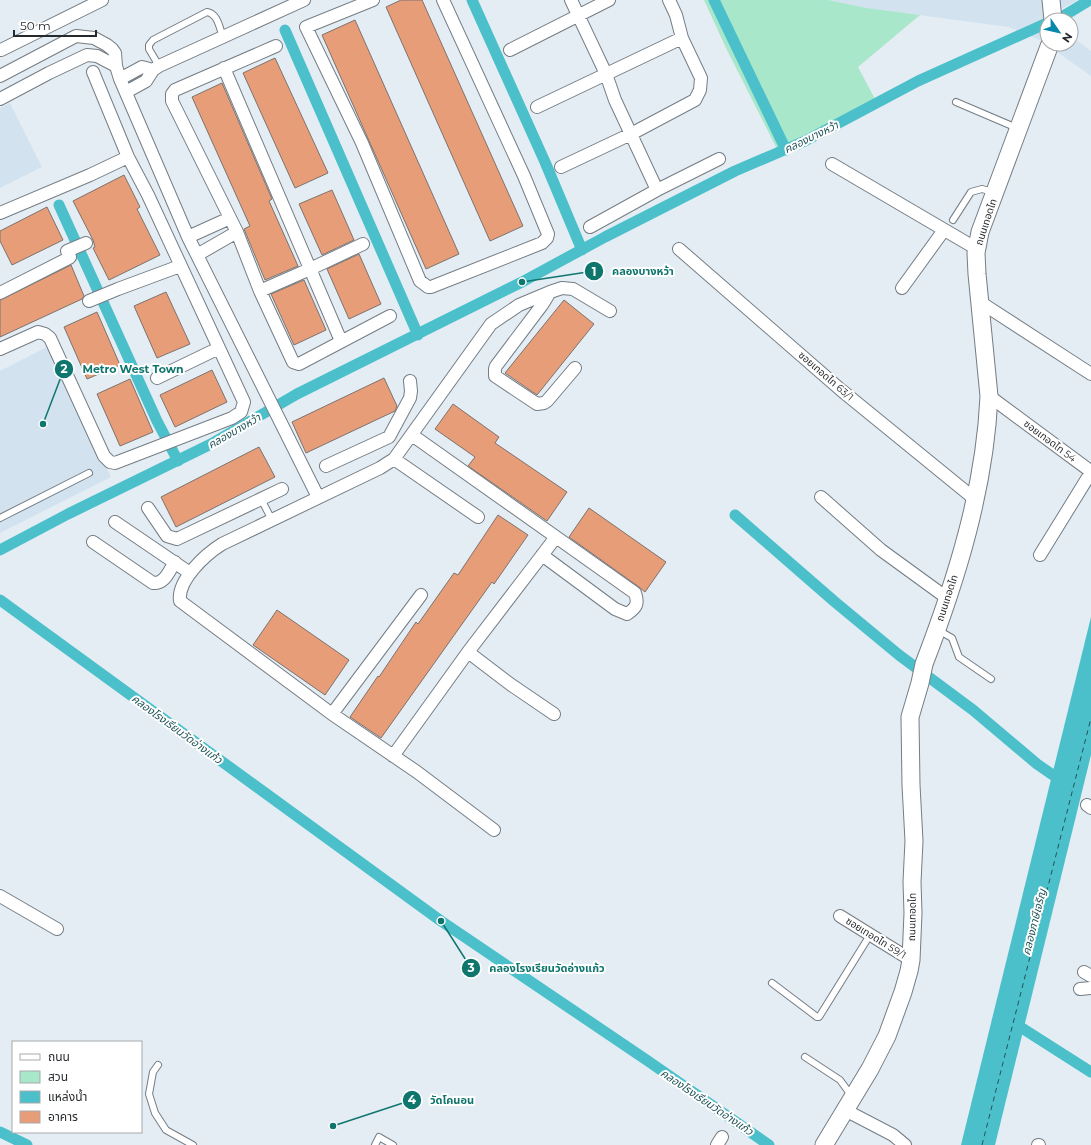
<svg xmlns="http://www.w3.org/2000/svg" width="1091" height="1145" font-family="Montserrat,'Noto Sans Thai',sans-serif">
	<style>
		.built { fill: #d3e2ef }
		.green { fill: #a9e7cb }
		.water { fill: #4cc0ca }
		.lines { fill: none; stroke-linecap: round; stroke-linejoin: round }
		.canal { stroke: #4cc0ca; stroke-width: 11 }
		.ferry { stroke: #225458; stroke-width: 1; stroke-dasharray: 5 4; stroke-linecap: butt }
		.building { fill: #e89d79; stroke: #7c726e }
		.lane-casing { stroke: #757d84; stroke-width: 8 }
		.street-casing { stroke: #757d84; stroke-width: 14 }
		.secondary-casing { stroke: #757d84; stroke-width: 19 }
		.lane { stroke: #fff; stroke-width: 6 }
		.street { stroke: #fff; stroke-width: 12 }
		.secondary { stroke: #fff; stroke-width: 17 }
		.labels { text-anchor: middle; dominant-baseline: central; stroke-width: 4; stroke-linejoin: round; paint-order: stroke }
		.street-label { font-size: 10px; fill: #26292c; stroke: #fff }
		.water-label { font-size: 11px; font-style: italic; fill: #225458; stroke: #fff }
		.leader { fill: none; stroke: #0f766e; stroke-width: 1.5 }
		.callout-dot { fill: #0f766e; stroke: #fff; stroke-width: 1.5 }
		.mark-label { font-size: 12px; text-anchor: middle; font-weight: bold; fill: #fff }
		.callout-label { font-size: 11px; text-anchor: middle; font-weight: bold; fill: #0f766e; stroke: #fff; stroke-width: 4; stroke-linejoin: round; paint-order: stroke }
	</style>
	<rect width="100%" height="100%" fill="#e4edf4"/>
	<!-- built -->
	<path class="built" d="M828,0H1078L1059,10L1047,20V44H1071V36L1091,51V76L1040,40L1008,27L867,8Z
		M10,103L42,167L0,188V108Z
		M47,347L111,477L0,533V371Z"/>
	<!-- green -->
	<path class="green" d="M704,0H828L867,8L920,15L858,67L875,99L777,149L726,48Z"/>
	<!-- water -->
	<path class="water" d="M1091,617V755L995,1145H961Z"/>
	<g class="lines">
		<!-- canal -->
		<path class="canal" d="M472,0L545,162L582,250
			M714,0L786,150
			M1054,20L1065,15L1090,0
			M285,30L418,335
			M59,205L157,421L178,461
			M735,515L835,602L899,655L973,710L1037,764L1063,782
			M0,550L68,514L211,444L297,394L522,282L605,237L735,171L805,141L918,81L1047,23
			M0,600L441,921L648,1061L769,1145
			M1011,1021L1091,1072
			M0,1132L27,1145"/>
		<!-- ferry -->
		<path class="ferry" d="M982,1145L1091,718"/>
	</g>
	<!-- building -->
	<path class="building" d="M401,0H422L523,226L490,241L386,7Z
		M355,20L459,254L426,269L322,35Z
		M275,58L328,173L295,188L243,73Z
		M222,83L272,199L269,201L298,266L265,280L244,229L250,226L192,97Z
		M124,175L140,207L137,209L160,255L109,280L93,248L95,247L93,240L73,201Z
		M332,190L354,240L322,255L299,204Z
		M47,207L63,240L12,265L0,241V231Z
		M359,254L381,304L349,319L327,269Z
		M71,265L84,296L82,299L0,337V300Z
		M304,280L326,330L294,345L271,294Z
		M166,292L190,344L157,358L134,306Z
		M564,300L594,324L537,395L505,373Z
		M97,312L120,365L87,379L64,327Z
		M212,370L227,402L175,427L160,395Z
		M384,378L397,406L395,411L306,453L292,422Z
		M130,379L153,432L120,446L97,394Z
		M453,404L499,437L495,443L567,492L547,521L468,466L475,457L435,429Z
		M259,447L275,477L176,527L161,497Z
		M589,508L666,562L645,592L639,587L569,537Z
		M498,515L528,535L494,584L492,582L381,738L350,717L378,676L379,677L416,622L418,624L454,573L458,575Z
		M277,610L349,660L325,695L253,645Z"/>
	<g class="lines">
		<!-- lane casing -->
		<g class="lane-casing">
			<path id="lane" d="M159,66L149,49V45L153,40L207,12C218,14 219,27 223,37
				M956,102L1017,128
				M953,220L971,192L982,189L993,192
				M261,499L272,520
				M0,518L89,473
				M938,630L952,638L959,657L991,679
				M772,983L817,1017H819L870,935
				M805,1057L840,1080L848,1091L853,1094
				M158,1065L153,1072L149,1094L155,1113L166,1130L193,1145
				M375,1145L379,1137L393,1145"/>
		</g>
		<!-- street casing -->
		<g class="street-casing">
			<path id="street" d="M373,0L306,27L362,143L420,281L428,287H431L542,243L547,238L548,234L524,176L443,0
				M571,0L606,74L615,100L657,190
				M276,46L175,90L172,94V101L237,232L260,291L293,362L299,364L390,316
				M1,50L102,0
				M510,50L609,0
				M224,68L341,341
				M0,76L76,36L94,38L107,45L112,49L115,53L116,66L120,79L188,237L318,497
				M120,79L142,67L153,70
				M126,92L146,81L153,70L159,66L304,0
				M0,99L49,73L87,55L97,56L116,66
				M537,107L682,38
				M832,164L977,249
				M561,167L631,134L695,100L700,90L701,78L682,38L676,15L669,0
				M0,213L90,175L128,157
				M590,227L657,190L719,159
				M188,237L230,218
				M679,249L841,390L976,500
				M197,255L237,232
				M902,288L944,230
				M260,291L310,269L363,244
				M550,292L542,305L496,366L495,369V376L537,404L544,403L547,401L575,368
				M0,293L69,258L70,257L67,251L86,243
				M89,301L118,289L180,266
				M980,302L1091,374
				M0,349L38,332L45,334L50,338L104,456L110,462L115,463L232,418L241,412L244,402L148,195L128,157L93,72
				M157,378L219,348
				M989,396L1089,470L1090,474L1040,555
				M412,435L635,593C639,604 636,608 627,614L615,609L542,555
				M394,459L478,517
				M326,466L389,437L410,398L411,391L410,381
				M821,497L881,550L947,598
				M148,508L167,536L177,539L282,489
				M115,522L190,573
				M93,542L153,583C165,584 169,571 175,562
				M421,595L332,714L417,772L494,830
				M468,652L510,684L554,714
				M332,714L180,601C177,580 206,554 222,544L380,468L394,459L491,324L519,305L550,292L562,288L573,289L610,311
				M393,756L468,652L556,537
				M1087,805L1091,808
				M0,896L57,929
				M840,916L911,960
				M1084,972L1091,976
				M1080,989L1091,988
				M845,1110L893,1135L905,1145
				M717,1145L722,1137
				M1038,1145H1039"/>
		</g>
		<!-- secondary casing -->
		<g class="secondary-casing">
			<path id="secondary" d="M1051,0L1053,20
				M824,1145L870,1069L887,1036L903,992L909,971L911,960L913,913L912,882L914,841L911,785L910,717L920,683L924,664C957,578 985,488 989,396L977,274L976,253L980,232L1050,44"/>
		</g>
		<!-- lane -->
		<use href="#lane" class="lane"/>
		<!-- street -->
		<use href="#street" class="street"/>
		<!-- secondary -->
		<use href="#secondary" class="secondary"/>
	</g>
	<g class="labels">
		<!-- street labels -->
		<g class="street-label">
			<text transform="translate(986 222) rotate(-72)">ถนนเทอดไท</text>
			<text transform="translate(826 376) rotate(41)">ซอยเทอดไท 63/1</text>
			<text transform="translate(1050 441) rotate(37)">ซอยเทอดไท 54</text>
			<text transform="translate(947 598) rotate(-72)">ถนนเทอดไท</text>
			<text transform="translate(912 917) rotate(-89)">ถนนเทอดไท</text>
			<text transform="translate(876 938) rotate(32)">ซอยเทอดไท 59/1</text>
		</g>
		<!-- water labels -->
		<g class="water-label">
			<text transform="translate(811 137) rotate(-26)">คลองบางหว้า</text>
			<text transform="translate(234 431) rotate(-30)">คลองบางหว้า</text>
			<text transform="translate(177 729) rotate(36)">คลองโรงเรียนวัดอ่างแก้ว</text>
			<text transform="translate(1034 922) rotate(-76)">คลองภาษีเจริญ</text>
			<text transform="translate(707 1102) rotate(34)">คลองโรงเรียนวัดอ่างแก้ว</text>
		</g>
	</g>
	<!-- callouts -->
	<path class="leader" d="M522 282L594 271M43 424L64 369M441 921L471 968M333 1126L412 1100"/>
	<g class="callout-dot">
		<circle cx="522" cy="282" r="4"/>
		<circle cx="43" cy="424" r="4"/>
		<circle cx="441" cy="921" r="4"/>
		<circle cx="333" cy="1126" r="4"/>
		<circle cx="594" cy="271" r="10"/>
		<circle cx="64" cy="369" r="10"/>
		<circle cx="471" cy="968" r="10"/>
		<circle cx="412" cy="1100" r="10"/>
	</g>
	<g class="mark-label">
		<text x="594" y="276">1</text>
		<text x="64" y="373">2</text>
		<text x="471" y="972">3</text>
		<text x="412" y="1104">4</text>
	</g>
	<g class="callout-label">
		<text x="643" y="275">คลองบางหว้า</text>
		<text x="133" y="373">Metro West Town</text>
		<text x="547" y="972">คลองโรงเรียนวัดอ่างแก้ว</text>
		<text x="452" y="1104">วัดโคนอน</text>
	</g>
	<!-- legend -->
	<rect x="12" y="1041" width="130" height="92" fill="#ffffff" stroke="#a8a9ab"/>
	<rect x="20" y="1054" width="20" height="6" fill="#ffffff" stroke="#a8a9ab"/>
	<text x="48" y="1061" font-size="12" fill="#26292c">ถนน</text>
	<rect x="20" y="1071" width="20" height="12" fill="#a9e7cb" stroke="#a8a9ab"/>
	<text x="48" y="1081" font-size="12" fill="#26292c">สวน</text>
	<rect x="20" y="1091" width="20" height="12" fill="#4cc0ca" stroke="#a8a9ab"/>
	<text x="48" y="1101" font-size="12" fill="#26292c">แหล่งน้ำ</text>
	<rect x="20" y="1111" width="20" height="12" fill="#e89d79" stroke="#a8a9ab"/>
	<text x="48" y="1121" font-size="12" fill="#26292c">อาคาร</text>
	<!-- north arrow -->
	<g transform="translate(1059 32) rotate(124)"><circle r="19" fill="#ffffff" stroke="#a8a9ab"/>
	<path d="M0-3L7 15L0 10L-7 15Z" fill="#0889ab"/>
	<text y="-6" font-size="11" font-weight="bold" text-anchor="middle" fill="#26292c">N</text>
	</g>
	<!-- scale -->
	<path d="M14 30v6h82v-6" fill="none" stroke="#26292c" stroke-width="2"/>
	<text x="20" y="30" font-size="12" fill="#26292c" stroke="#ffffff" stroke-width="3" paint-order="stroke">50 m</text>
</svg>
